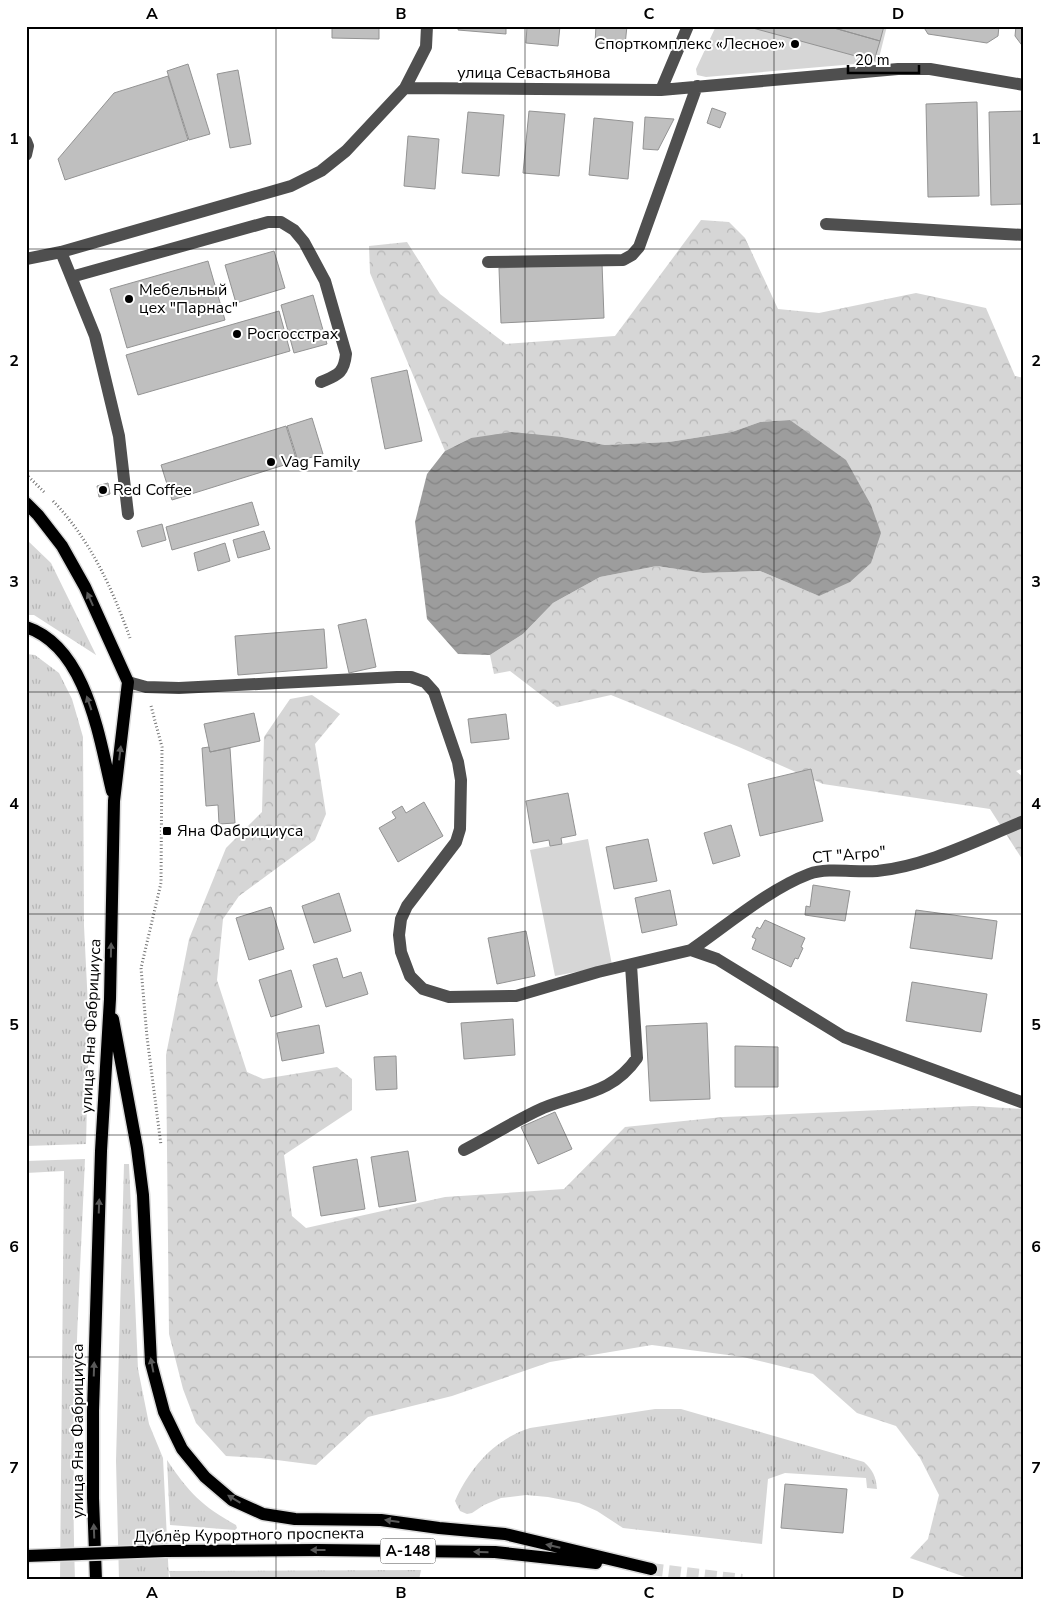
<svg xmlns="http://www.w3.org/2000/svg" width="1050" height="1606" font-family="'Nunito Sans',sans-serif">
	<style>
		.grass { fill: url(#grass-tufts) }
		.forest { fill: url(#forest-crowns) }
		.garden { fill: #d6d6d6 }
		.water { fill: url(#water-waves) }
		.building { fill: #bfbfbf; stroke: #939393 }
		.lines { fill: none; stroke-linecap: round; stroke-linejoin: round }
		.major-tunnel { stroke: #d9d9d9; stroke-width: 12; stroke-dasharray: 12 6; stroke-linecap: butt }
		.major-casing { stroke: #dbdbdb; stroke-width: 15 }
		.path { stroke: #717171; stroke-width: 3; stroke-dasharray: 1 2.5; stroke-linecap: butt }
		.minor { stroke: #4f4f4f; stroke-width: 12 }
		.major { stroke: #000; stroke-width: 12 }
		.major-bridge-casing { stroke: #dbdbdb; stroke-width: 15; stroke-linecap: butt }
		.major-bridge { stroke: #000; stroke-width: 12 }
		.oneway { fill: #595959 }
		.grid { fill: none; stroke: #000; stroke-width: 1; stroke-opacity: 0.55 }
		.poi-dot { fill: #000; stroke: #fff; stroke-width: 2 }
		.labels { text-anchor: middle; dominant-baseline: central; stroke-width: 4; stroke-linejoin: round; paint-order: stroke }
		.shield { fill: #fff; stroke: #4c4c4c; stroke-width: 1 }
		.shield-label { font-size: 15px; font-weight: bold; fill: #000 }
		.poi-label { font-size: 16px; fill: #000; stroke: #fff; text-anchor: start }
		.street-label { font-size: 16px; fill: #000; stroke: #fff }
		.neatline { fill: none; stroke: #000; stroke-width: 2 }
		.grid-label { font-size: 16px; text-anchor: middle; font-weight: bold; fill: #000 }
	</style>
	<defs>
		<pattern id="grass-tufts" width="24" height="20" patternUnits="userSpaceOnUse" patternTransform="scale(1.25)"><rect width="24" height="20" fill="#d6d6d6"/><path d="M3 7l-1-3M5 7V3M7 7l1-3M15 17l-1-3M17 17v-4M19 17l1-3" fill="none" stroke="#b6b6b6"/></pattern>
		<pattern id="forest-crowns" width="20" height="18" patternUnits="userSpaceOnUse" patternTransform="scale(1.25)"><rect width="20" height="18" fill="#d6d6d6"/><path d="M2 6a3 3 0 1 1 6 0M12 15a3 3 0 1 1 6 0" fill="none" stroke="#b6b6b6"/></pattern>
		<pattern id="water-waves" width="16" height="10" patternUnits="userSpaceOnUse" patternTransform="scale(1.25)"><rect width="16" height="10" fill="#9d9d9d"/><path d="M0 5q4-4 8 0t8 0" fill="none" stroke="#858585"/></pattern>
	</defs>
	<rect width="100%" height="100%" fill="#fff"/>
	<!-- grass -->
	<path class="grass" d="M26,539L51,563L96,655L34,615H26Z
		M26,654L35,655L59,673L72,699L83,737L84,926L89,1026L86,1144L26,1146Z
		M85,1159C79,1299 70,1439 75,1580H60L64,1171L26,1173V1161Z
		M124,1164H129L138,1369L149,1424L163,1458L169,1580H119L116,1461Z
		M655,1409H681L864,1462C873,1470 876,1477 877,1489L867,1488L866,1478L785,1473L768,1479L762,1544L623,1528L597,1511L579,1503L548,1497L526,1495L501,1498L484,1505L472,1513L467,1514L460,1511L455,1501C470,1467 495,1439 530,1428Z
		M167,1460C189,1493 202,1506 236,1525L237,1528L235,1530L170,1525Z
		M421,1570L419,1580H171L169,1571Z"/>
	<!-- forest -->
	<path class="forest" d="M701,220L729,222L745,238L778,309L819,313L916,293L986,308L1015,376L1024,378V768L1016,771L1024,778V862L990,809L823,784L739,747L611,695L557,707L510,671L494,674L490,655L523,634L553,603L600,577L657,566L703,573L760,571L819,596L812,437L790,420L760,422L732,432L669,442L605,445L562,437L471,438L445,451L370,273L369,246L407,242L440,294L506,344L615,336Z
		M312,695L340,714L315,744L326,814L315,840L239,896L223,919L217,980L247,1072L263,1079L337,1067L352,1079V1110L284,1155L292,1216L306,1228L445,1197L564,1189L625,1127L723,1117L973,1106L1024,1109V1580H974L910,1558L928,1539L939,1495L920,1458L896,1426L857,1413L813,1374L743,1357L652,1345L550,1362L452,1396L368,1417L316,1465L261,1458L226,1456L196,1423L183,1389L169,1334L166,1055L189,939L226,848L262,812L264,737L290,699Z"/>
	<!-- garden -->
	<path class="garden" d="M716,26H887L878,62L706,77L697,75L696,69Z
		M588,839L612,965L555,976L530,850Z"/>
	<!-- water -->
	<path class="water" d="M790,420L846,460L871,505L881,533L871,563L850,582L819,596L760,571L703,573L657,566L600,577L553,603L523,634L490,655L458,654L427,619L415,522L427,474L445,451L471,438L512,432L562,437L605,445L669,442L732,432L760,422Z"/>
	<!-- building -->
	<path class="building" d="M332,26H379V39L332,38Z
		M459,26H506V34L458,30Z
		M527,26H560L558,46L526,43Z
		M596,26H627L625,45L595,43Z
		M827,26H884L880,41Z
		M827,26L880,41L874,61L749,27Z
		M923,26H999L998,36L987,43L928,34Z
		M1016,26H1024V48L1015,36Z
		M188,64L210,134L189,140L167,71Z
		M238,70L251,144L230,148L217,74Z
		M168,76L188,140L65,180L58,159L114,93Z
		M977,102L979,196L928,197L926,104Z
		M712,108L726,113L720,128L707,123Z
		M529,111L565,114L559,176L523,173Z
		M1024,111V204L991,205L989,112Z
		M468,112L504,115L499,176L462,173Z
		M645,117L674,119L658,150L643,149Z
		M594,118L633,122L628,179L589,175Z
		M408,136L439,139L435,189L404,186Z
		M274,251L285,288L236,303L225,265Z
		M208,261L225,320L127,348L110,289Z
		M602,263L604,318L501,323L499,268Z
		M313,295L327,344L294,353L281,305Z
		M279,311L290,351L138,395L126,355Z
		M407,370L422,441L385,449L371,378Z
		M312,418L323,454L298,461L287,426Z
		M286,426L297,461L172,500L161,465Z
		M108,483L110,494L99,497L97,486Z
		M252,502L259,525L172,550L166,527Z
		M162,524L166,540L142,547L137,531Z
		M264,531L270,549L238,558L233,540Z
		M225,543L230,561L198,571L194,553Z
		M366,619L376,667L349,673L338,625Z
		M324,629L327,668L238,675L235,636Z
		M254,713L260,741L210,752L204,724Z
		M506,714L509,739L471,743L468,719Z
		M209,747L210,752L230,748L235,823L219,824L218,805L206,806L202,748Z
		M811,769L823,821L760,836L748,784Z
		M568,793L576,835L561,838L562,844L550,846L549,840L533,843L526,801Z
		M424,802L443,836L398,862L379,828L396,818L392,812L402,806L406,813Z
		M731,825L740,856L713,864L704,833Z
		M648,839L657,881L614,889L606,847Z
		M813,885L850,891L845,921L805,915L806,906L810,907Z
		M670,890L677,925L642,933L635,898Z
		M339,893L351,931L314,943L302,906Z
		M271,907L284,949L249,960L236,918Z
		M916,910L997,921L992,959L910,948Z
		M765,920L805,938L801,947L803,948L798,959L795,958L791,967L752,949L756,939L752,937L757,927L760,929Z
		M526,931L535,976L497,984L488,938Z
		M337,958L343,978L361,972L368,994L326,1007L313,965Z
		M291,970L302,1007L271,1017L259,980Z
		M912,982L987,994L981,1032L906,1021Z
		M513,1019L515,1055L464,1059L461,1023Z
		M707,1023L710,1099L650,1101L646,1026Z
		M319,1025L324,1053L282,1061L277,1033Z
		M735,1046L778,1047V1087H735Z
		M396,1056L397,1089L376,1090L374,1057Z
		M555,1112L572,1149L538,1164L521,1127Z
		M408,1151L416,1201L379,1207L371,1157Z
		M357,1159L365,1209L321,1216L313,1167Z
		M785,1484L847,1489L843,1533L781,1528Z"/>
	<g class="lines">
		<!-- major-tunnel -->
		<path class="major-tunnel" d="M651,1569L742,1580"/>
		<!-- major casing -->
		<g class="major-casing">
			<path id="major" d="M26,503L38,515L62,546L85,587L128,682L114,801L110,999L101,1151L93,1411V1498L96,1580
				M26,627C87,647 99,738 112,791
				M113,1019L137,1148L143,1195L151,1363L164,1412L182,1449L205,1477L232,1500L263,1514L295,1519L381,1520L439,1528L505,1534L651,1569
				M165,1551L317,1550L495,1552L596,1563"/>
		</g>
		<!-- path -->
		<path class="path" d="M26,474L45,493
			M53,501C90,539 112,588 130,638
			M151,706L162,747L161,883L141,968L147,1037L161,1145"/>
		<!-- minor -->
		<path class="minor" d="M405,88L661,90L898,69H930L1024,85
			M661,90L688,26
			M26,141L28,146L26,155
			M826,224L1024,235
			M61,252L95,336L119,436L128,514
			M26,259L61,252L291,186L321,171L346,151L405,88L426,47L427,26
			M488,262L623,260L632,255L639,247L697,86
			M71,277L268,222H281L294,230L304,242L325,281L346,354C344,374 337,375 321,382
			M128,682L146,687L179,688L397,677H411L425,682L434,692L458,762L461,780L460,829L456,842L407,906L401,919L399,935L401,952L410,976L423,989L449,997L516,996L598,972L691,950L717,959L844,1037L1024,1103
			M691,950C726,926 769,889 809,874C829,867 855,873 877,871C927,866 977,840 1024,821
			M464,1150C490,1137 516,1120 543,1108C580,1093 612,1094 637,1058L631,965"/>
		<!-- major -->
		<use href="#major" class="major"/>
		<!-- major-bridge casing -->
		<g class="major-bridge-casing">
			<path id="major-bridge" d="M26,1556L165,1551"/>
		</g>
		<!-- major-bridge -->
		<use href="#major-bridge" class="major-bridge"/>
	</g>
	<!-- one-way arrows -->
	<defs><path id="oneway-solid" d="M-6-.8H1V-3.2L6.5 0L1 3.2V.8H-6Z" transform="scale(1.25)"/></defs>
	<g class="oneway">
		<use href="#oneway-solid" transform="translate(90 599) rotate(-114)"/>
		<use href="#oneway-solid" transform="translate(89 703) rotate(-109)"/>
		<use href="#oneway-solid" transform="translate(120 753) rotate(-83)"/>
		<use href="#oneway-solid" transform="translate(111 950) rotate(-89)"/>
		<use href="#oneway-solid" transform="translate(99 1206) rotate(-88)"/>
		<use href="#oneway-solid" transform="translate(152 1365) rotate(-101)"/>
		<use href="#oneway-solid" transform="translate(94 1369) rotate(-88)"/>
		<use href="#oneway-solid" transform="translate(234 1499) rotate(-149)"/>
		<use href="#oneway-solid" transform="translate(392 1521) rotate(-172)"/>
		<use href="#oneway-solid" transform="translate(94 1531) rotate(-92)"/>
		<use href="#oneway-solid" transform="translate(553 1546) rotate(-167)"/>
		<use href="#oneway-solid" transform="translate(318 1550) rotate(-180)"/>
		<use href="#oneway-solid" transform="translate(481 1552) rotate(-179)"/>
	</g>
	<!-- grid -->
	<path class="grid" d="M276,26V1580M525,26V1580M774,26V1580M26,249H1024M26,471H1024M26,692H1024M26,914H1024M26,1135H1024M26,1357H1024"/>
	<!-- markers -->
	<g class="poi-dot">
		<circle cx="795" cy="44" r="5"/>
		<circle cx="129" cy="299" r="5"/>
		<circle cx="237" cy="334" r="5"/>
		<circle cx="271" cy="462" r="5"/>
		<circle cx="103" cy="490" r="5"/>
		<rect x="162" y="826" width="10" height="10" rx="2.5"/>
	</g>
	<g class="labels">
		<!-- shield labels -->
		<rect class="shield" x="380.5" y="1538.5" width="55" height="25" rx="4"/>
		<g class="shield-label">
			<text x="408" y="1551">А-148</text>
		</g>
		<!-- poi labels -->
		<g class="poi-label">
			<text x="785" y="44" text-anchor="end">Спорткомплекс «Лесное»</text>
			<text x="139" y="290">Мебельный<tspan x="139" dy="18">цех "Парнас"</tspan></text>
			<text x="247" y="334">Росгосстрах</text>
			<text x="281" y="462">Vag Family</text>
			<text x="113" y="490">Red Coffee</text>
			<text x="177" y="831">Яна Фабрициуса</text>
		</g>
		<!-- street labels -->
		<g class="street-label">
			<text x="534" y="73">улица Севастьянова</text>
			<text transform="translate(849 855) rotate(-5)">СТ "Агро"</text>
			<text transform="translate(91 1026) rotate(-87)">улица Яна Фабрициуса</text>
			<text transform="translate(78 1431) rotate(-90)">улица Яна Фабрициуса</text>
			<text transform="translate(249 1535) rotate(-1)">Дублёр Курортного проспекта</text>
		</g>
	</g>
	<!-- border -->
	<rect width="1050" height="1606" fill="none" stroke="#ffffff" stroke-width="55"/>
	<!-- scale -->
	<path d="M848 65v8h71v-8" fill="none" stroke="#000000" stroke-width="2.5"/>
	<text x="855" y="65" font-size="15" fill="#000000" stroke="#ffffff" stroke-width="4" paint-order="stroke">20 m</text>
	<rect x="28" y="28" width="994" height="1550" class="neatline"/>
	<g class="grid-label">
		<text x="152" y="19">A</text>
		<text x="401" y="19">B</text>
		<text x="649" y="19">C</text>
		<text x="898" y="19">D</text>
		<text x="14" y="144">1</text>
		<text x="1036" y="144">1</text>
		<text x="14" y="366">2</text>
		<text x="1036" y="366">2</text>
		<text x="14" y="587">3</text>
		<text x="1036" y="587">3</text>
		<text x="14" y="809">4</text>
		<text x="1036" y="809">4</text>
		<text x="14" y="1030">5</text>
		<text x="1036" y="1030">5</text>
		<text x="14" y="1252">6</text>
		<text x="1036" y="1252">6</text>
		<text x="14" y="1473">7</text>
		<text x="1036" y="1473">7</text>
		<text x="152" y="1598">A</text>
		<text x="401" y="1598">B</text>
		<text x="649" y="1598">C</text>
		<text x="898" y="1598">D</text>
	</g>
</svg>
